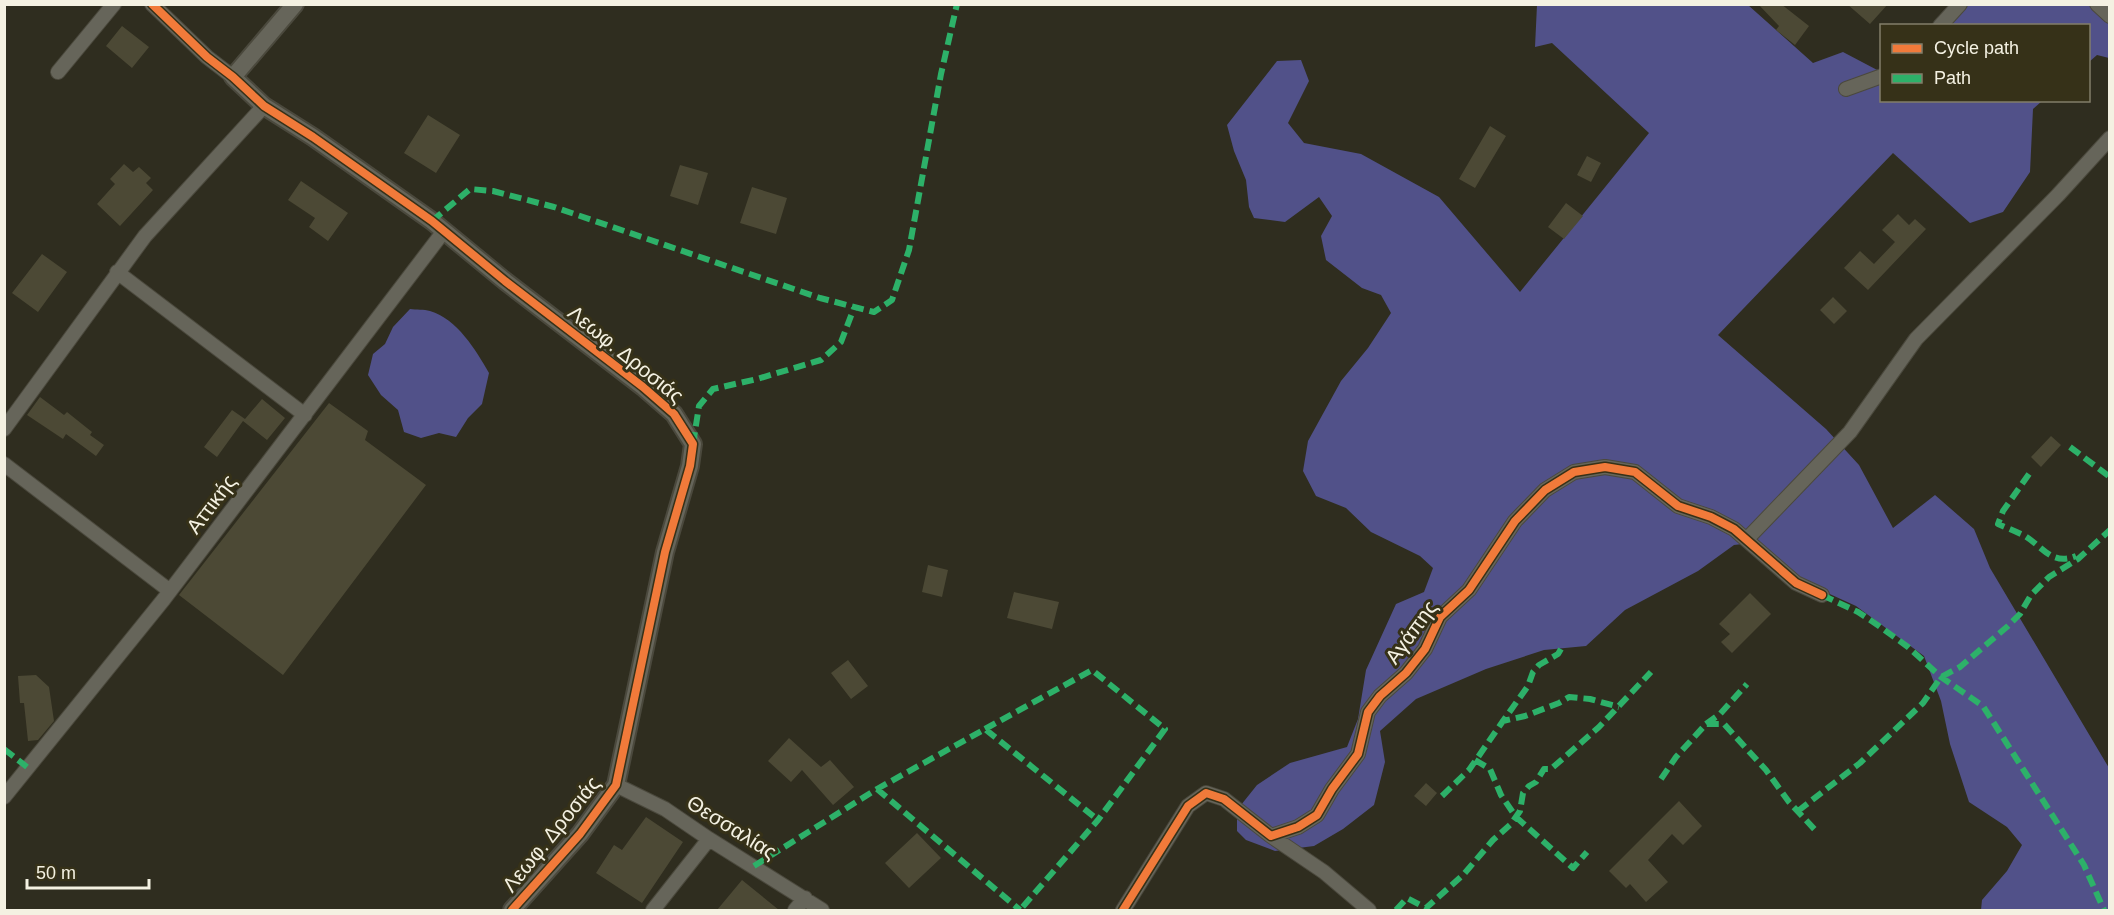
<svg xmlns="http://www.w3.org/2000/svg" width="2114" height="915" font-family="Helvetica,sans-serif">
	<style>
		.forest { fill: #515189 }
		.building { fill: #4c4935 }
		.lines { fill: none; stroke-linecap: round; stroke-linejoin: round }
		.minor-casing { stroke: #4b493d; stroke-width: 16 }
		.tertiary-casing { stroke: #4b493d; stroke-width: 20 }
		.minor { stroke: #66655a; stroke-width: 14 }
		.tertiary { stroke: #66655a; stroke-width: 16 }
		.quiet { stroke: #2db169; stroke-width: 6; stroke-dasharray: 12 6; stroke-linecap: butt }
		.cycleway-casing { stroke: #363118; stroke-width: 11 }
		.cycleway { stroke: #f17a3a; stroke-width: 8 }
		.labels { text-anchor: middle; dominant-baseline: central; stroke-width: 6; stroke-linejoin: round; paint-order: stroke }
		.street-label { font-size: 21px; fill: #f4f1e2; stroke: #363118 }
	</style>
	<rect width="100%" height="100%" fill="#2f2d1f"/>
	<!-- forest -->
	<path class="forest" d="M1537,5H1748L1813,63L1843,52L1881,72L1882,100L2042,101L2033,109L2030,172L2003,212L1970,223L1893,153L1718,335L1826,429L1859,465L1893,528L1935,495L1974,529L1990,568L2109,768V910H1981L1982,900L2007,871L2022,845L2007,827L1969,802L1950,744L1941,701L1924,656L1856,606L1799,580L1759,542L1734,545L1698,571L1625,610L1586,646L1544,650L1486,669L1416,699L1380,731L1385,762L1374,805L1343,829L1314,846L1275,851L1246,840L1237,831V810L1257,785L1290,763L1347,747L1358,719L1366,670L1396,604L1424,592L1433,568L1420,556L1371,532L1346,508L1316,496L1303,471L1308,441L1341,381L1368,348L1391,313L1381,295L1362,288L1326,260L1321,236L1332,216L1319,197L1285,222L1254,218L1249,207L1246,180L1234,151L1227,125L1277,61L1301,60L1309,81L1288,123L1304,143L1361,154L1439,197L1520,292L1649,133L1552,43L1535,47Z
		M1967,5H2109V58L2097,55L2089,62L2088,26H1947Z
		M410,309C416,310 424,309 430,311C457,319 476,350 489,373L482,404L468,418L456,437L439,433L421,438L404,432L398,410L381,395L368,375L373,354L385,344L393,327Z"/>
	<!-- building -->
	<path class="building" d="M1758,4H1781L1809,26L1795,45L1776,30L1779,26Z
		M1847,4H1888L1870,24Z
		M122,26L149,47L132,68L106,46Z
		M428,115L460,135L436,173L404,153Z
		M1490,126L1506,136L1475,188L1459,179Z
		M1587,156L1601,163L1591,182L1577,175Z
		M124,164L133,172L139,167L151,178L146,183L153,190L120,226L97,204L115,184L110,179Z
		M680,165L708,173L698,205L670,196Z
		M301,181L348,213L328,241L309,227L315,218L288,200Z
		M752,187L787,198L776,234L740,223Z
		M1566,203L1583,216L1564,239L1548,227Z
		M1898,214L1909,225L1915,219L1926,229L1868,290L1844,268L1860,251L1874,264L1895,242L1882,230Z
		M42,254L67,272L38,312L12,293Z
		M1833,297L1847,311L1834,324L1820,310Z
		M40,397L64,415L67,412L92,432L90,435L104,445L96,456L66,434L63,439L27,415Z
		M262,399L285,418L267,440L243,421L217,457L204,447L232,410L245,419Z
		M329,403L368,431L365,440L426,485L283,675L179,595Z
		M2051,436L2061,445L2041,467L2031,457Z
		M928,565L948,570L942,597L922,592Z
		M1014,592L1059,602L1052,629L1007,618Z
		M1750,593L1771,614L1732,653L1721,642L1730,634L1719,624Z
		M848,660L868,686L851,699L831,673Z
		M36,675L49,687L54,721L38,740L28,741L24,703H20L18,676Z
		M789,738L821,767L830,760L854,787L833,805L802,770L791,782L768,761Z
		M1426,783L1437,793L1426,806L1414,796Z
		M1679,801L1702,826L1683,845L1672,834L1648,860L1668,882L1646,902L1630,884L1626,888L1609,871Z
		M646,817L683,842L642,903L596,873L614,845L622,850Z
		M917,833L941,858L909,888L885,863Z
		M742,880L779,910H717Z"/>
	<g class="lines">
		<!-- minor casing -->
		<g class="minor-casing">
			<path id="minor" d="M152,4L207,57L233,77
				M2097,4L2110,16
				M1940,26L1960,4
				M58,72L114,4
				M1846,89L1882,76
				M117,272L305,415
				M4,429L145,236L264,106
				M4,464L170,591
				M1747,539L1850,432L1916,339L2058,195L2110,138
				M616,785L665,809L709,839L822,910
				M4,797L164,599L444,231
				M1271,836L1324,872L1369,910
				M653,910L709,839
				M795,910L805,898
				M1123,910L1188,806L1206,793L1224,799L1271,836L1298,827L1317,815L1332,789L1358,754L1368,712L1380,696L1406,673L1425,649L1440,617L1469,590L1515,521L1545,490L1574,472L1605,467L1635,472L1678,506L1711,517L1734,529L1796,583L1822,595"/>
		</g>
		<!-- tertiary casing -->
		<g class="tertiary-casing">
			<path id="tertiary" d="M295,4L233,77L264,106L313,137L432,221L505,281L643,387L674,414L693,444L690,466L665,552L616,785L580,834L512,910"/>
		</g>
		<!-- minor -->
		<use href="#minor" class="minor"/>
		<!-- tertiary -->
		<use href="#tertiary" class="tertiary"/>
		<!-- quiet -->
		<path class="quiet" d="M432,221L470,189L493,191L554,207L820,298L874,312L892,300L909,250L941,74L957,4
			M693,444L699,406L713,389L757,379L821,360L841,342L854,308
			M2070,447L2110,477
			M2029,474L2003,511L1998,524C2007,528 2017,532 2025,536C2043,547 2052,566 2076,556
			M1822,595L1858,612L1879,626L1908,647L1941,677L1983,706L2084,865L2104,910
			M1561,649L1558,654L1539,665L1533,672L1528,686L1503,721L1525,716L1559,703L1569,697L1590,699L1619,707
			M1706,724L1720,714L1747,684
			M985,729L1092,670L1165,729L1098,820L1020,910
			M4,749L27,767
			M1475,760L1490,769L1501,795L1516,817L1573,868L1587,852
			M1661,779L1676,757L1706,724H1724L1766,770L1789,802L1818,833
			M877,789L1020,910
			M1442,796L1469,770L1503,721
			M1798,811L1860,763L1923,703L1941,677L1960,667L2008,626L2020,614L2031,595L2049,577L2078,559L2110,530
			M754,866L877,789L985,729L1098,820
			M1396,910L1407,898L1426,908L1464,874L1493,840L1511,824L1520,811L1523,793L1529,786L1536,782L1544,769H1551L1599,727L1651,672"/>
		<!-- cycleway casing -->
		<g class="cycleway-casing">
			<path id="cycleway" d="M152,4L207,57L233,77L264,106L313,137L432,221L505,281L643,387L674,414L693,444L690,466L665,552L616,785L580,834L512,910
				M1123,910L1188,806L1206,793L1224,799L1271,836L1298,827L1317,815L1332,789L1358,754L1368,712L1380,696L1406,673L1425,649L1440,617L1469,590L1515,521L1545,490L1574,472L1605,467L1635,472L1678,506L1711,517L1734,529L1796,583L1822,595"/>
		</g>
		<!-- cycleway -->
		<use href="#cycleway" class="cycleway"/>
	</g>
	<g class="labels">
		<!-- street labels -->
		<g class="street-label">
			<text transform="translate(626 354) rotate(39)">Λεωφ. Δροσιάς</text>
			<text transform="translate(211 504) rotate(-53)">Αττικής</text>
			<text transform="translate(1411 632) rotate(-54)">Αγάπης</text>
			<text transform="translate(732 827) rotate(32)">Θεσσαλίας</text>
			<text transform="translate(551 834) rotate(-51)">Λεωφ. Δροσιάς</text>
		</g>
	</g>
	<!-- border -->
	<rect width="2114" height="915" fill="none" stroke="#f4f1e2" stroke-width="12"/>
	<!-- legend -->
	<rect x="1880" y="24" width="210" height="78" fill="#363118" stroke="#827e69" stroke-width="1.5"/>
	<rect x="1892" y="44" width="30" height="9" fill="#f17a3a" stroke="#827e69" stroke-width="1.5"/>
	<text x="1934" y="54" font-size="18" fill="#f4f1e2">Cycle path</text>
	<rect x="1892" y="74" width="30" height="9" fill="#2db169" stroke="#827e69" stroke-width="1.5"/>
	<text x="1934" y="84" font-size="18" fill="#f4f1e2">Path</text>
	<!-- scale -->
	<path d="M27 879v9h122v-9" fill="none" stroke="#f4f1e2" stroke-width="3"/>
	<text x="36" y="879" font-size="18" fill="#f4f1e2" stroke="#363118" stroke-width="4.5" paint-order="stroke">50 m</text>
</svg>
